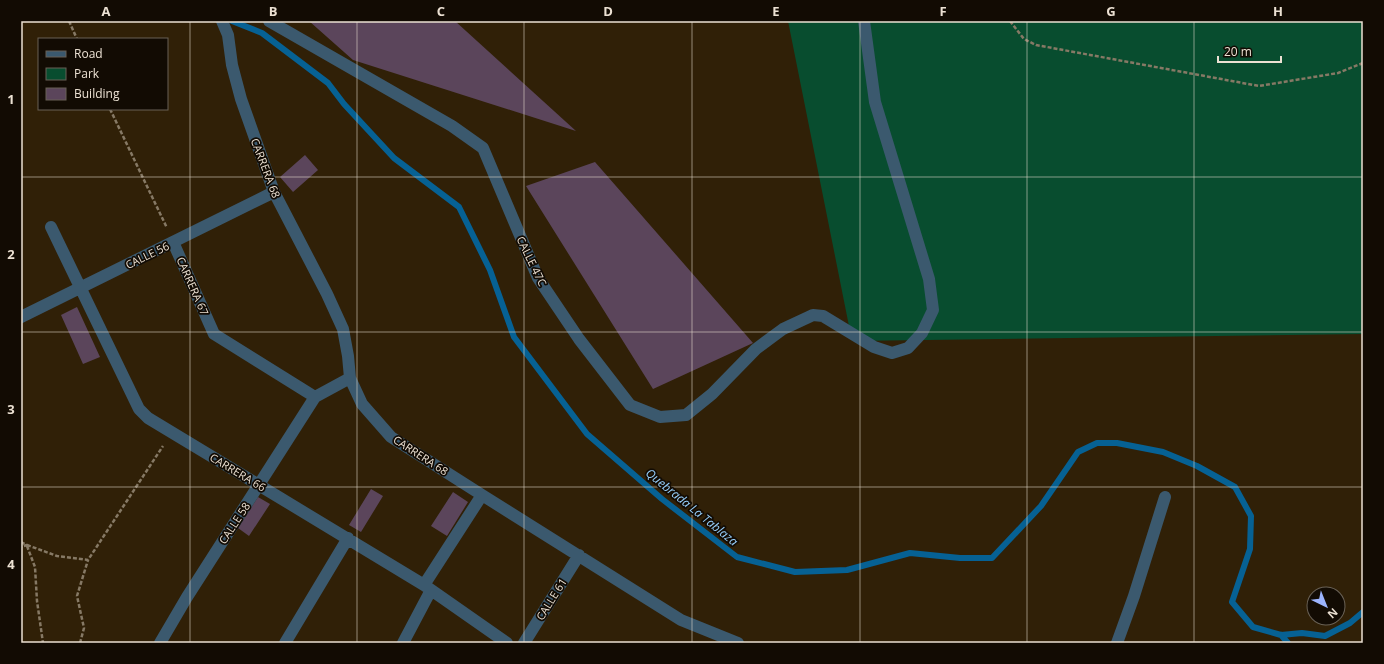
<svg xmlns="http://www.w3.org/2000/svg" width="1384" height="664" font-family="'Open Sans',sans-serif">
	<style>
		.green { fill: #084d2f }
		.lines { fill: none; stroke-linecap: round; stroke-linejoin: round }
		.stream { stroke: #066194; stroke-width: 6 }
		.building { fill: #5b455b }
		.path { stroke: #867965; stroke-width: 2.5; stroke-dasharray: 4 2; stroke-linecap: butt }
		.minor { stroke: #3b596e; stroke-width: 12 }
		.grid { fill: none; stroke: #ece1d3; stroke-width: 1; stroke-opacity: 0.55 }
		.labels { text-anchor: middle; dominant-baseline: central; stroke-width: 3.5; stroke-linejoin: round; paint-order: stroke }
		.street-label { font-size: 11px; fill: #ece1d3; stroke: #120b03 }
		.water-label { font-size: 12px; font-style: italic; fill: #96cefa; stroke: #120b03 }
		.neatline { fill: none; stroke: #ece1d3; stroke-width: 1.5 }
		.grid-label { font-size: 13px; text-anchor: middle; font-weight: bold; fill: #ece1d3 }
	</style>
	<rect width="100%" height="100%" fill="#302007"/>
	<!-- green -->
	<path class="green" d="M788,21H1363V334L852,341Z"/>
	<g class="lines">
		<!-- stream -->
		<path class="stream" d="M232,21L262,33L328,83L344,104L394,158L459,207L490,270L514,337L587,434L662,499L737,557L795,572L847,570L910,553L960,558H992L1041,506L1078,452L1097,443H1117L1163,452L1197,466L1235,487L1251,516L1250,549L1232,602L1253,627L1281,635L1302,633L1325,636L1350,623L1363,612
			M1281,635L1288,643"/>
	</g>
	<!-- building -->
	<path class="building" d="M309,21H455L576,131L353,60Z
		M305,155L318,170L293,192L280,177Z
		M595,162L753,343L653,389L526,186Z
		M77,307L100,357L83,364L61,315Z
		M371,489L383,496L361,532L349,525Z
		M453,492L468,502L447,536L431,526Z
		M258,497L270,504L249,536L238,528Z"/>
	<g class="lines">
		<!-- path -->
		<path class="path" d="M69,21L77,39
			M1010,21L1024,39L1036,45L1259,86L1338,73L1363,63
			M110,109L167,228
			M21,542L27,545L21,547
			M27,545L57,556L88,560L163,446
			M27,546L35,567L37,601L43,643
			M80,643L84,628L77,596L88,560"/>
		<!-- minor -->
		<path class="minor" d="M222,21L228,35L232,65L241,99L274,192L327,294L343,329L348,356L350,378L362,404L391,437L482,495L681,620L738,643
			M269,21L452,126L483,148L538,278L579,339L630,405L660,417L686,415L712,394L756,349L783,329L813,315L823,316L874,347L892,353L908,348L922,333L933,310L929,279L875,102L864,21
			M51,227L139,409L148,418L424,585L507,643
			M173,242L214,334L315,397
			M21,317L274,192
			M424,585L482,495
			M160,643L187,597L315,397L350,378
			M285,643L348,538
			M403,643L431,590
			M524,643L579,555
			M1117,643L1134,596L1165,497"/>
	</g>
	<!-- grid -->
	<path class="grid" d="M190,21V643M357,21V643M524,21V643M692,21V643M860,21V643M1027,21V643M1194,21V643M21,177H1363M21,332H1363M21,487H1363"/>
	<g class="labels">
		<!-- street labels -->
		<g class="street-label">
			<text transform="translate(266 168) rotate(69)">CARRERA 68</text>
			<text transform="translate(147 255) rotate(-26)">CALLE 56</text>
			<text transform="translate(532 261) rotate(64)">CALLE 47C</text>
			<text transform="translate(193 286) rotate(66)">CARRERA 67</text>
			<text transform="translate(421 455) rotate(33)">CARRERA 68</text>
			<text transform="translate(238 472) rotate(31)">CARRERA 66</text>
			<text transform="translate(234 523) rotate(-57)">CALLE 58</text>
			<text transform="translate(551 599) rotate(-58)">CALLE 61</text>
		</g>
		<!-- water labels -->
		<g class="water-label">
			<text transform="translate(692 507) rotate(39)">Quebrada La Tablaza</text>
		</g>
	</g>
	<!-- border -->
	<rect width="1384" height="664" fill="none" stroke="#120b03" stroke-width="44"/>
	<!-- legend -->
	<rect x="38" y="38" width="130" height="72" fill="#120b03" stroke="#696156"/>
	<rect x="46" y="51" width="20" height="6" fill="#3b596e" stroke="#696156"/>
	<text x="74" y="58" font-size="12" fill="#ece1d3">Road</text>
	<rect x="46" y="68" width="20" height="12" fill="#084d2f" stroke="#696156"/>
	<text x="74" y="78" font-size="12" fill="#ece1d3">Park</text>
	<rect x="46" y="88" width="20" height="12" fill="#5b455b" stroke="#696156"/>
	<text x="74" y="98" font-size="12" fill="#ece1d3">Building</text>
	<!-- north arrow -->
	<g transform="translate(1326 606) rotate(137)"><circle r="19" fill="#120b03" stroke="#696156"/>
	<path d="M0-3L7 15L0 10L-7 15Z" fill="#9cb4fd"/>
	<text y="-6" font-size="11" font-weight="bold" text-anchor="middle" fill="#ece1d3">N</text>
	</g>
	<!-- scale -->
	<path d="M1218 56v6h63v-6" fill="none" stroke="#ece1d3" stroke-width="2"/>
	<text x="1224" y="56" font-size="12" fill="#ece1d3" stroke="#120b03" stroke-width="3" paint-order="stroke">20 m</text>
	<rect x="22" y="22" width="1340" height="620" class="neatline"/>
	<g class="grid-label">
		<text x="106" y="16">A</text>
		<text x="273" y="16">B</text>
		<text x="441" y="16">C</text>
		<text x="608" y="16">D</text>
		<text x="776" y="16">E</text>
		<text x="943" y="16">F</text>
		<text x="1111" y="16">G</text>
		<text x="1278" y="16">H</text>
		<text x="11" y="104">1</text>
		<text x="11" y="259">2</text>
		<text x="11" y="414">3</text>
		<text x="11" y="569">4</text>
	</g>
</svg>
